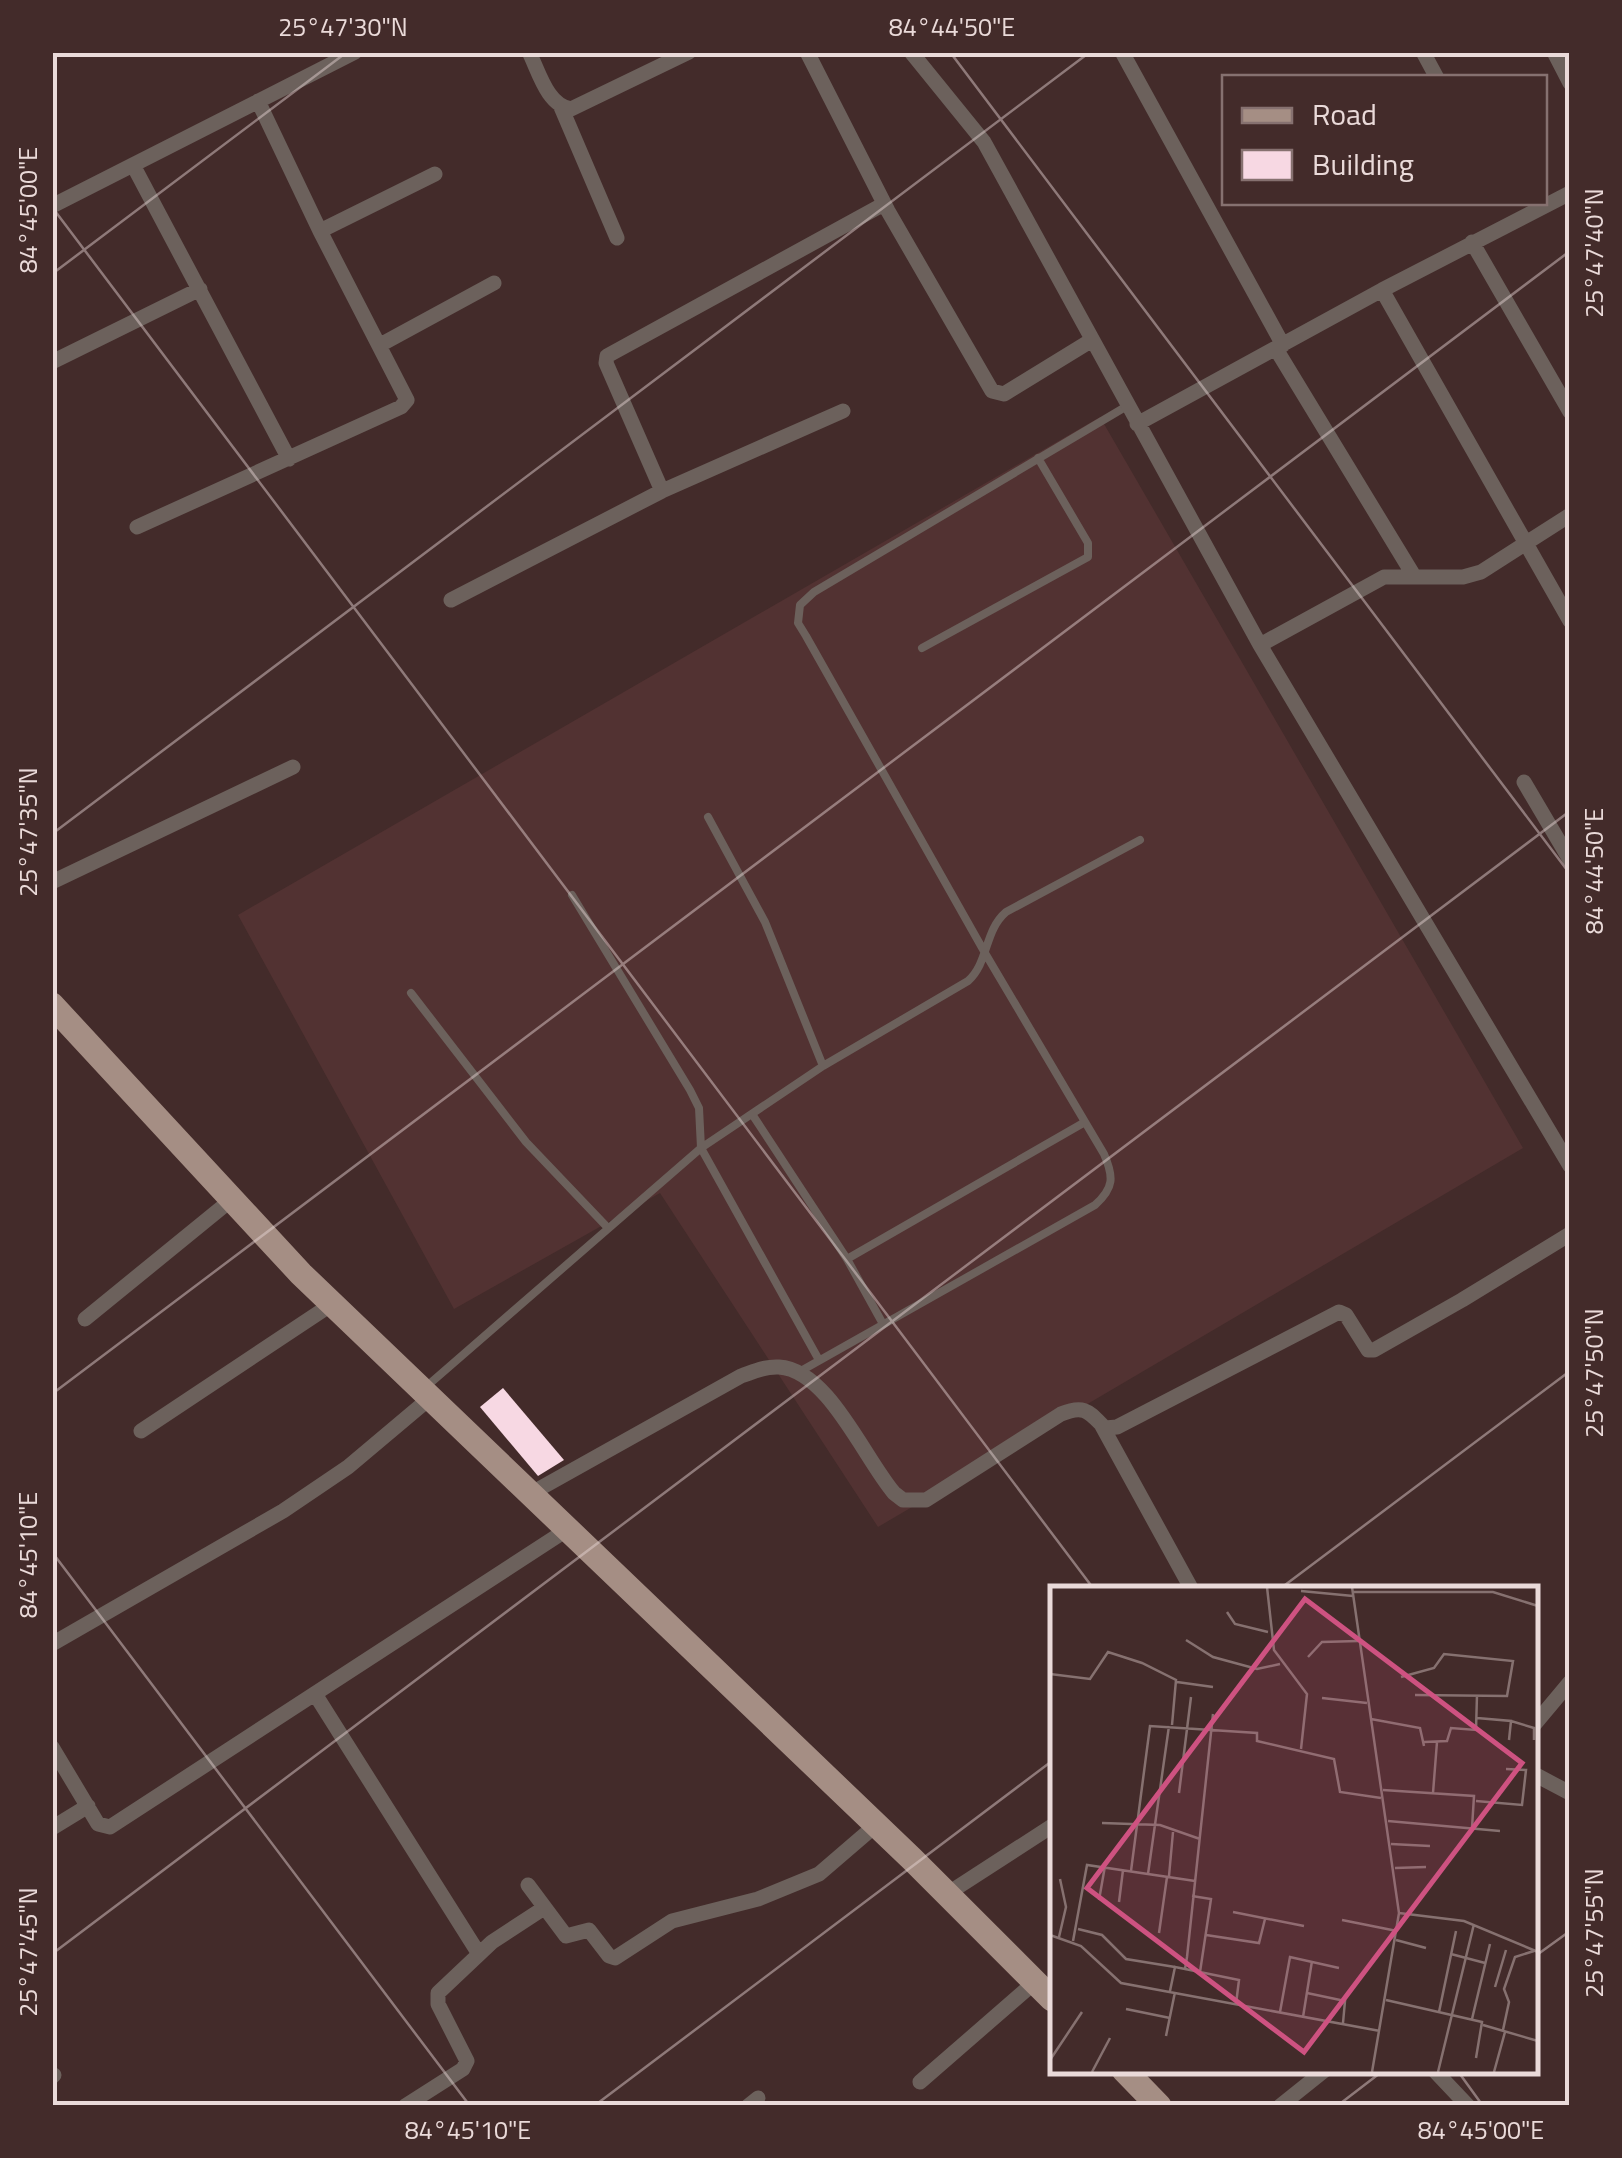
<svg xmlns="http://www.w3.org/2000/svg" width="1622" height="2158" font-family="'Titillium Web',sans-serif">
	<style>
		.built { fill: #523232 }
		.building { fill: #f7d8e3 }
		.lines { fill: none; stroke-linecap: round; stroke-linejoin: round }
		.lane { stroke: #6c615c; stroke-width: 8 }
		.street { stroke: #6c615c; stroke-width: 15 }
		.primary { stroke: #a58e84; stroke-width: 25 }
		.ticks { fill: none; stroke: #eadad9; stroke-width: 2.5; stroke-opacity: 0.45 }
		.inset-road { fill: none; stroke: #867170; stroke-width: 2.5 }
		.view { fill: #ce5281; fill-opacity: 0.15; stroke: #ce5281; stroke-width: 5 }
		.inset-edge { fill: none; stroke: #eadad9; stroke-width: 5 }
		.neatline { fill: none; stroke: #eadad9; stroke-width: 4 }
		.ticks-label { font-size: 25px; text-anchor: middle; fill: #eadad9 }
	</style>
	<rect width="100%" height="100%" fill="#432b2a"/>
	<!-- built -->
	<path class="built" d="M1100,417L1523,1148L878,1527L660,1193L454,1309L238,915Z"/>
	<!-- building -->
	<path class="building" d="M503,1388L564,1460L538,1476L480,1407Z"/>
	<g class="lines">
		<!-- lane -->
		<path class="lane" d="M922,648L1088,557V543L1038,458
			M708,817L765,922L823,1066
			M572,895L690,1090L699,1108L701,1148L819,1360
			M411,993L526,1142L608,1228
			M752,1114L847,1259L883,1324
			M847,1259L1085,1122
			M799,1372L1095,1205C1114,1188 1114,1177 1104,1154L985,953L806,636L798,623L800,605L814,592L1127,406
			M427,1386L701,1148L823,1066L968,981C989,962 984,931 1006,912L1140,840"/>
		<!-- street -->
		<path class="street" d="M529,52C539,72 547,105 571,109L689,52
			M807,52L888,211L992,391L1004,394L1092,340
			M911,52L984,142L1260,645L1570,1166
			M1122,52L1283,345
			M1423,52L1437,78
			M1554,52L1570,83
			M561,107L617,238
			M133,165L289,459
			M52,206L355,52
			M320,231L435,174
			M1472,242L1570,412
			M1382,290L1570,621
			M380,345L494,283
			M1276,349L1414,576
			M52,362L200,289
			M1137,424L1382,290L1570,193
			M662,491L606,363L607,356L884,204
			M137,527L401,407L407,400L320,231L258,101
			M451,600L662,491L843,411
			M1260,645L1384,577H1463L1481,572L1570,515
			M1524,782L1570,860
			M52,882L293,767
			M85,1319L231,1200
			M1102,1426L1191,1588
			M141,1431L332,1304
			M530,1494L741,1376C753,1372 765,1366 779,1367C828,1370 864,1458 894,1493L903,1500H926L1061,1414C1085,1404 1089,1412 1105,1428L1117,1427L1339,1312L1346,1315L1368,1350H1374L1462,1300L1570,1234
			M52,1644L283,1511L348,1467L430,1398
			M315,1694L479,1954
			M1534,1725L1570,1682
			M52,1747L98,1824L110,1827L568,1529
			M1534,1774L1570,1793
			M52,1828L88,1806
			M528,1885L566,1936L589,1930L609,1956L615,1958L672,1921L758,1899L819,1874L876,1825
			M947,1894L1052,1826
			M1434,2070L1468,2106
			M52,2077L54,2075
			M920,2082L1035,1982
			M405,2106L463,2069L467,2061L438,2004V1993L492,1942L544,1908
			M748,2106L758,2098
			M1280,2106L1325,2070"/>
		<!-- primary -->
		<path class="primary" d="M52,1005L301,1274L912,1859L1052,1999
			M1124,2070L1159,2106"/>
	</g>
	<!-- ticks -->
	<path class="ticks" d="M950,52L1570,874M52,207L1093,1588M52,274L347,52M52,834L1090,52M52,1394L1570,251M52,1552L470,2106M1281,1588L1570,1371M52,1954L1570,811M1534,1957L1570,1931M1457,2070L1483,2106M594,2106L1052,1761M1337,2106L1384,2070"/>
	<!-- overview -->
	<g transform="translate(1050 1586)">
		<rect width="488" height="488" fill="#432b2a"/>
		<path class="inset-road" d="M217,1L224,64L257,108L251,163M302,1L349,327L322,486M251,5L303,10M303,6H443L488,20M177,26L185,38L218,46M136,54L163,71L207,83L230,78M258,71L272,56L308,55M0,88L40,93L58,66L92,77L126,94L122,139M351,91L384,82L394,68L463,75L457,110L365,109M127,96L163,101M272,112L317,117M427,132L461,135L459,154M321,133L370,142L374,160M461,135L484,142V154M374,156L397,155L401,142L426,144L427,109M333,204L424,210L422,242M129,207L141,111M383,207L387,156M426,215L472,219L476,184L456,183M338,235L450,245M52,237L110,239L150,253M341,258L380,260M345,282L376,281M81,285L100,140L207,147V155L284,173L290,206L331,212M98,288L119,140M119,290L123,246M142,310L161,313L150,386M49,314L55,280M69,316L73,284M183,326L254,340M349,327L414,335L488,366M292,334L347,345M28,343L52,349L76,373L125,381M109,347L117,291M0,349L31,360L71,397L330,445M156,349L209,357L215,333M9,351L16,321L10,293M346,354L376,362M23,355L37,279L145,295M401,368L435,377M135,383L189,394L186,418M445,401L456,364M120,405L125,381L135,383L137,371L163,128M257,407L295,415L293,437M336,414L432,436L426,472M76,423L120,432M230,426L240,371L289,382M389,426L406,345M253,431L262,375M422,433L440,358M433,439L488,455M453,444L459,416L454,403L465,371L484,365M116,450L125,406M0,474L32,426M42,486L60,452M388,486L424,338M444,486L455,446"/>
		<path class="view" d="M255,13L472,177L254,466L37,302Z"/>
		<rect width="488" height="488" class="inset-edge"/>
	</g>
	<!-- border -->
	<rect width="1622" height="2158" fill="none" stroke="#432b2a" stroke-width="110"/>
	<!-- legend -->
	<rect x="1222" y="75" width="325" height="130" fill="#432b2a" stroke="#867170" stroke-width="2.5"/>
	<rect x="1242" y="108" width="50" height="15" fill="#a58e84" stroke="#867170" stroke-width="2.5"/>
	<text x="1312" y="125" font-size="30" fill="#eadad9">Road</text>
	<rect x="1242" y="150" width="50" height="30" fill="#f7d8e3" stroke="#867170" stroke-width="2.5"/>
	<text x="1312" y="175" font-size="30" fill="#eadad9">Building</text>
	<rect x="55" y="55" width="1512" height="2048" class="neatline"/>
	<g class="ticks-label">
		<text x="343" y="36">25°47'30"N</text>
		<text x="952" y="36">84°44'50"E</text>
		<text transform="translate(28 210) rotate(-90)" y="9">84°45'00"E</text>
		<text transform="translate(1594 253) rotate(-90)" y="9">25°47'40"N</text>
		<text transform="translate(28 832) rotate(-90)" y="9">25°47'35"N</text>
		<text transform="translate(1594 871) rotate(-90)" y="9">84°44'50"E</text>
		<text transform="translate(1594 1373) rotate(-90)" y="9">25°47'50"N</text>
		<text transform="translate(28 1555) rotate(-90)" y="9">84°45'10"E</text>
		<text transform="translate(1594 1933) rotate(-90)" y="9">25°47'55"N</text>
		<text transform="translate(28 1952) rotate(-90)" y="9">25°47'45"N</text>
		<text x="468" y="2139">84°45'10"E</text>
		<text x="1481" y="2139">84°45'00"E</text>
	</g>
</svg>
